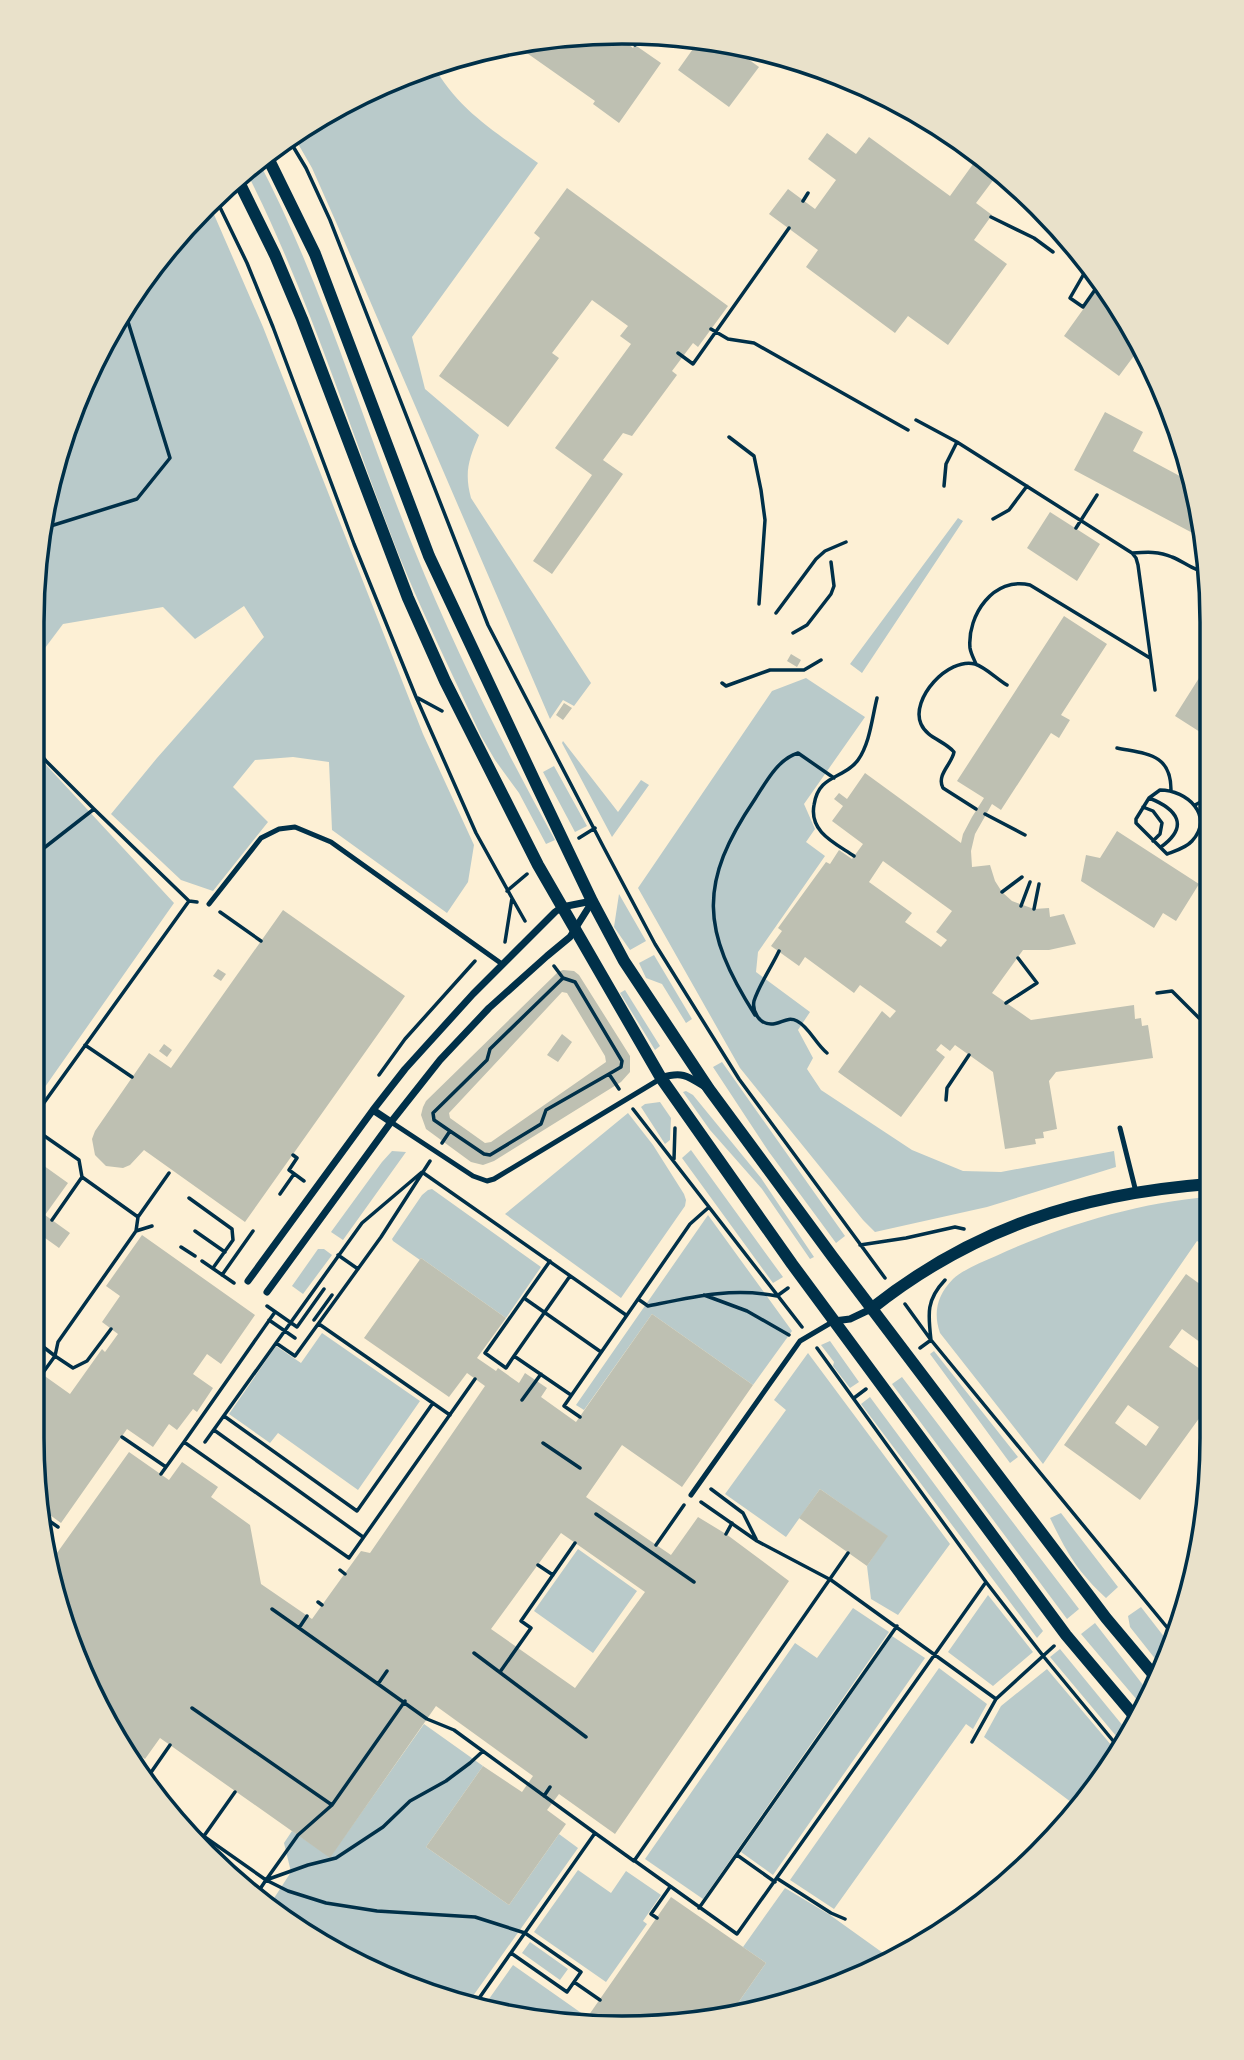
<svg xmlns="http://www.w3.org/2000/svg" width="1244" height="2060" font-family="'Fira Sans',sans-serif">
	<style>
		.green { fill: #b9caca }
		.building { fill: #bec0b2; fill-rule: evenodd }
		.lines { fill: none; stroke-linecap: round; stroke-linejoin: round }
		.path { stroke: #003049; stroke-width: 3.5 }
		.service { stroke: #003049; stroke-width: 5 }
		.minor { stroke: #003049; stroke-width: 7 }
		.tertiary { stroke: #003049; stroke-width: 12 }
		.rim { fill: none; stroke: #003049; stroke-width: 3.5 }
	</style>
	<rect width="100%" height="100%" fill="#fdf0d5"/>
	<!-- green -->
	<path class="green" d="M432,63C458,111 495,131 538,163L412,337L425,389L479,435C469,459 464,472 471,498L591,683L574,706L563,700L550,719L336,222L312,168L293,135L326,111Z
		M258,160C323,284 361,419 414,549C454,648 503,746 555,840L546,844L519,793L495,760L481,736C453,675 423,615 398,553C348,425 308,292 245,169Z
		M209,203L263,327L423,734L474,845L468,882L447,913L332,830L329,762L293,757L255,760L233,787L268,822L213,891L181,880L111,814L157,758L264,637L244,606L195,639L163,607L63,624L36,660L37,545L76,396L153,263Z
		M958,518L963,521L862,673L850,664Z
		M806,678L865,717L804,804L815,829L806,842L825,856L758,952L756,972L810,1012L798,1030L813,1058L807,1069L821,1090L912,1150L963,1171L1001,1172L1114,1151L1116,1167L987,1207L875,1232L863,1220L740,1068L638,888L772,691Z
		M563,741L618,812L641,780L649,785L612,837L562,743Z
		M35,753L174,903L33,1104Z
		M554,766L587,826L575,832L543,772Z
		M619,894L646,941L630,950L614,927Z
		M654,955L692,1019L686,1023L662,984L646,978L639,963Z
		M625,990L660,1046L655,1050L620,993Z
		M722,1062L845,1236L836,1243L769,1152L713,1067Z
		M686,1091L693,1095L761,1178L814,1257L810,1259L762,1189L710,1130L683,1092Z
		M660,1102L671,1118L670,1140L665,1144L641,1107L645,1104Z
		M628,1113L653,1145L684,1194L686,1200L685,1206L621,1298L505,1214Z
		M691,1150L772,1262L783,1277L773,1283L682,1158Z
		M392,1151L406,1152L343,1240L331,1232L382,1162Z
		M432,1189L541,1267L506,1318L421,1258L420,1260L393,1241L392,1239L422,1195L428,1190Z
		M1209,1197V1248L1197,1241L1043,1464L940,1333C933,1313 937,1295 953,1279C964,1269 982,1262 996,1256C1058,1227 1139,1202 1209,1197Z
		M708,1215L792,1331L753,1385L652,1314L584,1410L576,1405Z
		M318,1249H324L332,1255L303,1294L292,1286Z
		M322,1333L420,1401L358,1490L278,1433L270,1443L229,1414L276,1346L301,1363Z
		M830,1341L859,1382L850,1388L833,1366L834,1362L821,1345Z
		M934,1351L1018,1457L1010,1463L930,1354Z
		M808,1353L950,1544L898,1615L871,1599L867,1566L887,1536L820,1489L786,1537L725,1494L786,1410L774,1400Z
		M902,1377L1079,1609L1067,1619L892,1384Z
		M870,1397L1043,1631L1037,1638L861,1404Z
		M1061,1513L1118,1587L1106,1598C1077,1571 1067,1553 1050,1518Z
		M578,1549L637,1591L593,1653L534,1611Z
		M988,1595L1033,1652L993,1686L948,1652Z
		M1141,1607L1172,1647L1164,1670L1130,1627L1128,1616Z
		M853,1608L889,1632L703,1899L645,1859L795,1643L817,1658Z
		M1095,1623L1150,1694L1143,1707L1081,1634Z
		M892,1636L925,1658L773,1875L741,1852Z
		M1060,1649L1128,1732L1122,1743L1050,1657Z
		M939,1668L987,1704L973,1729L966,1724L834,1909L790,1880Z
		M1047,1669L1117,1752L1091,1797L1079,1808L984,1737L1001,1706Z
		M424,1724L483,1766L426,1847L509,1905L559,1834L578,1848L468,2003L433,1997L267,1909L291,1872L284,1843L292,1831L330,1857Z
		M578,1870L611,1893L626,1871L661,1895L643,1921L647,1924L606,1982L534,1932Z
		M785,1888L830,1915L890,1958L811,1997L733,2010L766,1963L743,1947Z
		M530,1942L568,1969L560,1980L522,1953Z
		M513,1965L587,2017L584,2022L484,2006Z"/>
	<!-- building -->
	<path class="building" d="M614,34L633,48L635,45L661,63L619,123L593,104L595,101L514,44L545,37Z
		M700,39L755,48L748,59L759,67L729,107L678,70Z
		M827,133L856,154L869,137L950,196L981,153L1000,171L976,203L992,215L974,240L1007,264L948,345L908,316L895,333L806,267L818,250L769,214L788,189L815,209L836,180L808,159Z
		M567,188L728,306L698,347L693,343L672,371L677,375L632,436L623,433L603,460L623,474L552,574L533,561L592,475L555,448L631,344L620,336L628,326L592,300L552,353L559,358L508,427L439,376L540,238L534,233Z
		M1102,283L1134,327L1142,345L1119,376L1064,336Z
		M1105,412L1143,432L1133,451L1191,482L1202,538L1074,470Z
		M1050,512L1100,544L1077,581L1027,548Z
		M1064,616L1107,644L1061,715L1070,720L1059,738L1051,733L1001,810L992,804L975,834L971,851L972,867L990,865L995,881L1002,892L1012,901L1034,909L1049,908L1050,917L1064,914L1076,944L1049,950H1023L992,993L1031,1020L1134,1005L1135,1019L1141,1018L1142,1026L1148,1025L1153,1058L1056,1072L1049,1081L1057,1129L1043,1132L1044,1138L1035,1139L1036,1144L1005,1149L993,1072L955,1045L950,1051L941,1044L936,1050L945,1057L901,1117L838,1072L882,1011L890,1018L896,1011L860,985L854,993L805,957L799,966L771,946L782,931L778,928L826,862L830,864L839,850L852,859L863,844L832,821L843,806L834,799L839,793L847,799L865,773L961,843L963,834L972,817L984,798L957,781ZM883,861L952,911L936,932L947,940L941,947L905,922L912,913L869,882Z
		M791,654L801,660L797,667L787,661Z
		M1211,659V739L1175,716Z
		M564,703L572,708L563,720L556,715Z
		M1117,831L1199,884L1176,921L1163,913L1154,928L1081,881L1086,855L1100,858Z
		M283,910L405,996L245,1222L144,1150L130,1165L123,1168L106,1166L95,1155L92,1139L95,1131L149,1053L171,1068Z
		M218,969L226,974L221,981L213,976Z
		M563,970L574,971L579,975L630,1056V1072L621,1082L494,1161L483,1165L471,1162L426,1129L421,1115L423,1107L426,1101L558,972ZM562,992L567,993L605,1056L606,1062L491,1142L485,1143L450,1118L449,1113Z
		M562,1034L572,1042L558,1062L547,1055Z
		M164,1044L172,1050L167,1057L159,1051Z
		M33,1158L68,1183L45,1215L70,1233L59,1248L34,1230L33,1233Z
		M142,1235L255,1315L221,1364L207,1354L193,1374L213,1388L197,1412L193,1409L177,1430L169,1424L153,1447L127,1429L61,1523L43,1510L32,1438V1417L42,1402L32,1394V1367L70,1394L102,1349L105,1352L118,1334L102,1322L120,1296L106,1286Z
		M421,1258L506,1318L477,1358L496,1371L498,1368L519,1383L525,1373L547,1388L541,1397L576,1422L652,1314L753,1385L682,1487L622,1445L586,1497L671,1555L698,1517L726,1534L789,1581L615,1834L559,1794L547,1810L566,1824L509,1905L426,1847L483,1766L522,1792L533,1776L436,1706L330,1858L160,1738L145,1759L126,1745L63,1627L52,1560L129,1452L169,1480L182,1462L218,1487L211,1497L250,1525L261,1584L312,1619L361,1551L370,1553L485,1386L467,1373L449,1397L364,1338ZM561,1533L645,1592L575,1688L491,1629Z
		M1186,1274L1208,1290V1348L1182,1329L1169,1347L1200,1369L1208,1358V1406L1140,1500L1064,1445ZM1128,1405L1159,1427L1146,1446L1115,1423Z
		M820,1489L888,1536L867,1566L799,1518Z
		M671,1897L766,1963L733,2010L622,2028L584,2022Z"/>
	<g class="lines">
		<!-- path -->
		<path class="path" d="M635,45L639,33
			M288,138L306,168L330,220L488,625L604,848L655,944L739,1079L885,1278
			M215,197L247,263L273,327L354,544L416,697L476,833L512,898L505,942
			M803,201L808,193
			M991,217L1034,238L1053,252
			M1089,265L1070,298L1083,307L1097,287L1091,282L1090,277L1094,271
			M711,329L728,339L754,343L908,430
			M678,353L693,364L789,228
			M916,420L957,442L1132,553L1136,558L1138,565L1155,690
			M729,437L754,456L761,490L765,520L759,604
			M944,486L946,464L957,442
			M993,519L1009,510L1027,486
			M1076,528L1097,495
			M41,529L137,499L170,458L125,312
			M1132,553C1146,552 1159,551 1172,557C1185,562 1195,572 1209,572
			M776,613L816,559L825,551L846,542
			M793,633L807,625L831,594L834,586L831,562
			M976,664C974,659 971,654 970,648C967,615 994,576 1030,585L1150,658
			M722,683L726,686L770,670H804L821,660
			M418,698L442,711
			M35,748L46,761L94,809L189,901L197,902
			M1117,748C1146,754 1171,753 1171,790
			M1160,790C1187,790 1215,816 1192,841C1186,848 1175,851 1167,854L1136,823V819L1149,798Z
			M1149,798C1177,809 1190,826 1161,847
			M1195,805L1210,797
			M1143,807L1153,811L1162,823L1160,834L1153,841
			M976,809L943,788C936,775 952,764 954,752C945,741 927,738 921,724C910,699 948,657 975,664C985,667 997,679 1007,685
			M985,814L1025,835
			M579,838L595,828
			M35,855L94,809
			M854,856C835,843 809,832 814,805C815,798 817,791 823,785C833,775 849,773 858,760C870,743 872,718 877,698
			M507,891L527,874
			M1002,892L1022,877
			M512,898L525,921
			M1021,906L1030,882
			M1034,909L1039,884
			M220,912L261,941
			M779,951C772,966 759,985 754,1001C752,1011 759,1024 771,1024C781,1024 787,1016 797,1021C809,1027 815,1043 827,1053
			M554,966L563,978L575,982L622,1061L621,1067L609,1074L619,1089
			M1157,993L1172,991L1199,1018L1209,1024
			M1006,1003L1037,983L1018,958
			M755,1015C701,930 698,883 755,799C766,782 778,759 798,753L834,778
			M85,1045L132,1077
			M379,1075L405,1039L475,961
			M946,1100L947,1088L969,1055
			M633,1109L802,1327
			M33,1118L189,901
			M33,1128L79,1160L82,1177L138,1217
			M450,1131L434,1120L433,1113L487,1060L490,1049L563,978
			M442,1143L450,1131L484,1154L490,1155L541,1124L546,1110L609,1074
			M293,1155L297,1158L289,1170L304,1181
			M674,1159L675,1128
			M280,1194L294,1174
			M189,1198L232,1229L233,1240L213,1268
			M52,1220L82,1177
			M152,1226L136,1231L138,1217L169,1173
			M195,1231L225,1252
			M860,1245L906,1238L955,1227L964,1229
			M33,1247L41,1235
			M181,1247L195,1256
			M338,1255L358,1269
			M202,1261L234,1283
			M550,1261L485,1353L506,1368L514,1356L571,1395
			M222,1275L253,1231
			M704,1295L747,1311L789,1335
			M524,1298L601,1352
			M638,1299L648,1306C692,1297 732,1287 777,1296L788,1288
			M905,1304L931,1340L1175,1637
			M267,1306L297,1327L324,1289
			M269,1320L295,1338
			M314,1320L332,1295
			M319,1324L450,1415
			M32,1328L37,1342L55,1356L58,1342L136,1231
			M276,1343L295,1356L381,1237L430,1161
			M817,1348L986,1582L1044,1657L1119,1748
			M920,1348L931,1340C928,1314 926,1300 945,1280
			M514,1356L570,1276
			M42,1374L55,1356L73,1368L87,1361L111,1329
			M854,1398L866,1389
			M522,1400L541,1374
			M224,1416L357,1511L433,1403
			M580,1417L564,1406L690,1224L708,1208
			M214,1430L363,1537
			M122,1437L166,1467
			M184,1442L275,1312
			M205,1442L362,1223L422,1172L626,1315
			M543,1443L580,1468
			M161,1474L184,1442L349,1558L475,1379
			M711,1489L743,1513L756,1539
			M701,1502L757,1541L831,1580L996,1699L1054,1646
			M596,1514L694,1582
			M45,1518L58,1527
			M726,1534L732,1523
			M656,1545L684,1505
			M538,1565L553,1575
			M340,1570L345,1574
			M318,1602L322,1605
			M272,1609L299,1628
			M307,1616L299,1628L378,1684
			M474,1653L586,1737
			M387,1671L378,1684L427,1719L454,1730L595,1833
			M500,1672L531,1628L521,1621L575,1543
			M192,1708L332,1805
			M972,1742L996,1699
			M145,1781L170,1745
			M544,1796L550,1787
			M165,1809L266,1880L298,1835L332,1805L405,1701
			M199,1843L235,1792
			M737,1855L775,1882
			M635,1861L737,1934L986,1582
			M778,1879L831,1913L845,1919
			M266,1880L288,1891L326,1903L377,1911L475,1917L525,1933L581,1972L574,1982
			M254,1898L266,1880L308,1865L336,1858L383,1827L410,1801L446,1781L470,1763L483,1751
			M267,1907L277,1914
			M699,1908L897,1626
			M657,1918L651,1914L670,1887
			M511,1953L567,1992L574,1982L600,2000
			M475,2004L595,1833L634,1861L848,1553"/>
		<!-- service -->
		<path class="service" d="M209,904L261,838L279,829L295,827L331,842L502,964
			M391,1122L473,1176L487,1181L494,1179L660,1079
			M1120,1128L1136,1192
			M691,1495L800,1341L834,1321"/>
		<!-- minor -->
		<path class="minor" d="M661,1078C682,1071 688,1076 705,1087
			M373,1110L391,1122
			M248,1281L373,1110L405,1069L473,994L555,912L562,907L592,901
			M267,1292L391,1122L440,1060L489,1008L547,956L570,937L592,902
			M834,1321L850,1319L871,1309"/>
		<!-- tertiary -->
		<path class="tertiary" d="M266,154L315,254L429,556L538,788L592,901L624,961L709,1089L832,1256L1106,1618L1158,1680
			M236,176L275,255L302,319L408,598L445,681L538,865L661,1078L792,1264L1066,1635L1136,1718
			M871,1309C973,1228 1080,1194 1209,1184"/>
	</g>
	<!-- crop -->
	<path d="M0 0H1244V2060H0ZM622 44H622A578 578 0 0 1 1200 622V1438A578 578 0 0 1 622 2016H622A578 578 0 0 1 44 1438V622A578 578 0 0 1 622 44Z" fill="#e9e1ca" fill-rule="evenodd"/>
	<path class="rim" d="M622 44H622A578 578 0 0 1 1200 622V1438A578 578 0 0 1 622 2016H622A578 578 0 0 1 44 1438V622A578 578 0 0 1 622 44Z"/>
</svg>
